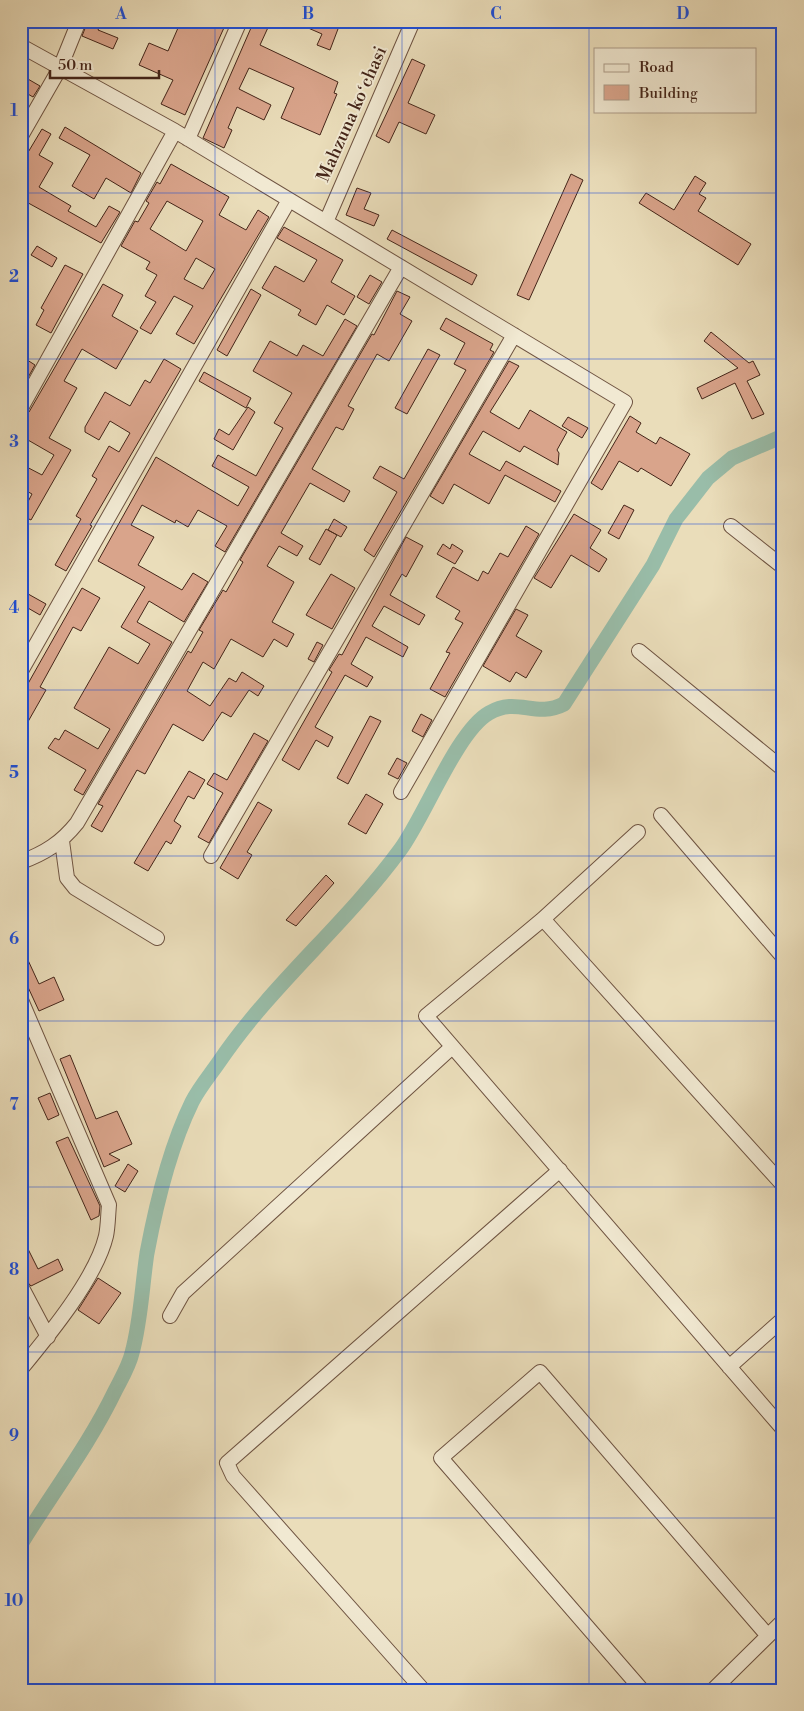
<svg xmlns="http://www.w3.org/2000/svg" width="804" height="1711" font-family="'Libre Bodoni',serif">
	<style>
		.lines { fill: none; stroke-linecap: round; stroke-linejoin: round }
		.canal { stroke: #99bda9; stroke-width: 15 }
		.building { fill: #d9a48b; stroke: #442519; fill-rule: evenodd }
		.minor-casing { stroke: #6e5341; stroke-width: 16 }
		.minor { stroke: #f1e9d2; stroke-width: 14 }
		.grid { fill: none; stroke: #1d4ed8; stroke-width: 1; stroke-opacity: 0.55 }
		.labels { text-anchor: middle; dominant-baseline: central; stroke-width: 4; stroke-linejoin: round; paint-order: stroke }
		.street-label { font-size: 18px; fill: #442519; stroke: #f1e9d2 }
		.neatline { fill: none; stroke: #1d4ed8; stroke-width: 2 }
		.grid-label { font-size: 16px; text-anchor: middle; font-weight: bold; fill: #1d4ed8 }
	</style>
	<rect width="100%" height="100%" fill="#eaddba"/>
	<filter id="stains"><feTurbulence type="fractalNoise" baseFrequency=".004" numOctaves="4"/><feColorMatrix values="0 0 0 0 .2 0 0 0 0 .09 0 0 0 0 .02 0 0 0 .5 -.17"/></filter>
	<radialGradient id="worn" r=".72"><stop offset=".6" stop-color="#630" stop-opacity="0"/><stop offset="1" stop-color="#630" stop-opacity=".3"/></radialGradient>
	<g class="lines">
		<!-- canal -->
		<path class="canal" d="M21,1544C52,1493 89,1445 115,1391C121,1379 129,1366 132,1353C141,1320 142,1286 147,1253C156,1205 171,1145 192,1102C199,1088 210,1075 219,1062C271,985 345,925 400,850C424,818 457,731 489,713C518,696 535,719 564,704L653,565L676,519L708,478L732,458L783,436"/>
	</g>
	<!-- building -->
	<path class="building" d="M88,21H102L98,30L118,38L113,49L82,36Z
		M181,21H227L185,115L161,104L173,80L139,65L149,43L168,51Z
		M254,21H271L260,45L338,82L334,93L337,94L320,135L281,118L294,88L249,68L239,89L271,105L264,120L237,107L228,128L232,130L224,148L203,138Z
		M292,21H341L330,50L317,45L322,34Z
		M412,59L425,65L408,103L435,115L426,134L399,122L389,143L376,136Z
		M21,75L40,86L33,97L21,90Z
		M65,127L141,173L131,193L106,178L94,199L72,186L90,155L59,138Z
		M42,129L51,134L39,155L53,163L39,187L71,206L68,211L96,227L109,206L120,212L101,243L21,199V164Z
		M171,164L229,197L219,215L246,230L258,210L269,217L194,344L176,334L193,306L174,296L151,334L140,328L156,302L145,296L157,275L146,269L150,262L121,246L135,221L138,222L149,203L146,201L157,182L160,184ZM167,201L203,221L186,251L150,229ZM196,258L215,269L203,289L184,279Z
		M571,174L583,180L529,300L517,295Z
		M695,176L706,183L699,194L706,198L698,211L751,244L738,265L639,203L646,193L674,210Z
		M357,188L371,193L364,209L379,215L374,226L346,215Z
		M284,227L343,260L331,282L355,296L344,315L327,305L316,325L298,315L301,310L262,288L275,266L304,282L317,260L277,238Z
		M392,230L477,275L472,285L387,239Z
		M37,246L57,258L52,267L31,255Z
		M65,265L83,274L51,333L36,325L44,310L41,308Z
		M370,275L382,282L369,304L357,297Z
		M103,284L123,295L112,316L138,331L116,369L82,349L64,381L77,388L49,438L71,450L31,520L21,515L32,494L21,488V464L42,475L54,455L21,436V417L29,412Z
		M251,289L261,295L227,356L217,350Z
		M397,291L410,297L400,314L412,321L389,361L377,354L348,406L354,409L343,430L336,427L312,469L350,491L344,502L310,483L281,533L303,546L297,556L279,546L267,566L294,582L272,622L294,634L287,647L274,639L263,657L231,639L214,669L203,662L187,691L210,706L229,678L236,682L242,672L264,686L258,696L249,690L231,717L222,712L203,741L173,724L145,774L137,770L102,832L91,826L103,806L98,804L188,651L191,653L203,632L199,630L223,590L226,592L243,562L240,560L372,334L374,335Z
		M446,318L493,344L490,350L494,352L374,557L364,550L397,492L373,478L380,466L404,479L466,370L454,364L465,343L440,329Z
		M345,319L357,326L225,552L215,546L227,526L198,510L188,527L176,520L175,523L142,505L131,525L154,537L138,565L182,590L193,573L208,582L184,622L149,601L137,622L172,642L83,795L74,790L86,770L48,748L55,738L59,740L65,730L98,749L110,729L74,708L109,647L138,664L150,644L121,627L145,587L98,561L156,457L238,506L249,487L212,466L218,455L256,476L283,428L274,423L292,393L253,371L270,341L297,356L303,345L323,356Z
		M711,332L749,363L753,361L760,375L747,381L764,414L752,419L735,383L702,399L697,388L738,368L704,341Z
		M428,349L440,355L407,414L395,408Z
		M21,356L35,365L21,390Z
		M164,359L181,369L90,525L92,526L66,571L55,565L81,519L76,516L97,479L92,476L109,446L119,452L130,433L110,421L99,440L85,432V427L105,392L130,406L145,380L150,383Z
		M509,361L519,366L490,412L519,429L530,410L567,432L557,450L559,453L558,465L524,446L520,452L483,431L469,454L500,471L506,461L561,491L555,502L505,475L489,504L454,484L443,504L430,496Z
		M204,372L251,398L246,408L199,381Z
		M248,407L255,412L233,450L214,439L219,429L229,435Z
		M630,416L641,423L636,432L656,444L660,437L690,454L671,486L641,468L638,472L619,461L602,490L591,483Z
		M568,417L588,428L582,438L562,426Z
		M624,505L634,510L619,539L608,533Z
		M574,514L601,530L590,548L607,559L599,572L571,555L551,588L534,578Z
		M334,519L347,527L341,537L328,530Z
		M526,526L539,534L445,697L430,689L450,653L446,652L463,623L455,619L460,611L436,597L453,567L478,581L483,571L488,574L500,553L508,557Z
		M326,529L337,535L320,565L309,559Z
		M406,537L423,546L406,577L402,574L390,595L425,615L419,625L384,606L372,626L408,647L403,657L366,637L351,664L373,677L367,687L345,675L315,727L333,737L328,747L316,740L299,770L282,760L332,672L329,670L339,654L342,655Z
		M443,544L450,549L452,544L463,551L455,564L437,554Z
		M331,574L355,588L332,629L306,615Z
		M82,588L100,598L81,631L73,627L40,687L46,690L21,734V696Z
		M21,590L46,604L40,615L21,604Z
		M516,609L528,615L516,636L542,651L526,678L516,672L510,682L483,666Z
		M317,642L323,645L314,662L308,659Z
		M421,714L432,720L423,737L412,731Z
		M370,716L381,721L348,784L337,778Z
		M254,733L268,741L209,843L198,837L223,793L207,784L214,773L227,780Z
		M397,758L407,763L398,779L388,774Z
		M189,771L205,780L194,799L188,796L174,821L181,826L171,844L166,841L148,871L134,863Z
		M366,794L383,804L366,834L348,824Z
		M258,802L272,810L247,852L252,855L238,879L220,868Z
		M326,875L334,883L296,926L286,920Z
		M21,945L39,984L54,977L64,1000L39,1011L21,972Z
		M70,1055L96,1119L117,1111L132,1144L109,1154L120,1160L104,1167L60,1059Z
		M50,1093L59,1115L48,1120L38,1098Z
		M68,1137L100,1206L99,1216L91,1220L56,1142Z
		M128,1164L138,1171L125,1192L115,1186Z
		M21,1235L38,1269L58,1259L63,1270L31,1286L21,1275Z
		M98,1278L121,1293L99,1324L78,1310Z"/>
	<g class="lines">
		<!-- minor casing -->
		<g class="minor-casing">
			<path id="minor" d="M21,46L175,131L625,402L401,792
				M21,136L60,68L79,21
				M188,139L240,21
				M326,222L413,21
				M21,408L175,131
				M731,526L783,567
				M639,651L783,769
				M21,671L289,200
				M661,815L783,957
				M638,832L543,919L426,1016L783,1429
				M62,841L67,878L75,888L157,938
				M211,856L514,335
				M21,862C45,853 61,843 77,823L401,267
				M543,919L783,1185
				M21,1000L109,1205C108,1215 108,1227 106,1236C96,1278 49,1335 21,1369
				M21,1286L48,1337
				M170,1316L183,1293L452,1047
				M729,1367L783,1319
				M423,1690L233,1476L227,1463L560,1170
				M642,1690L441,1458L540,1372L768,1636
				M713,1690L783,1621"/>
		</g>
		<!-- minor -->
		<use href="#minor" class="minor"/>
	</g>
	<!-- grid -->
	<path class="grid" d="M215,21V1690M402,21V1690M589,21V1690M21,193H783M21,359H783M21,524H783M21,690H783M21,856H783M21,1021H783M21,1187H783M21,1352H783M21,1518H783"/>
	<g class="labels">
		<!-- street labels -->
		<g class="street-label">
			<text transform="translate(352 114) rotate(-66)">Mahzuna koʻchasi</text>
		</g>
	</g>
	<!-- margin -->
	<rect width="804" height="1711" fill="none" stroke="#eaddba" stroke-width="55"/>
	<!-- legend -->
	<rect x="594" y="48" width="162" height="65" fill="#f1e9d2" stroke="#ac9b88"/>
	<rect x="604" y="64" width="25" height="8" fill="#f1e9d2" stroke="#ac9b88"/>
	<text x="639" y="72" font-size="15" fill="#442519">Road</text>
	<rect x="604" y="85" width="25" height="15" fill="#d9a48b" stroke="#ac9b88"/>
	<text x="639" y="98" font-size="15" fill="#442519">Building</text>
	<!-- scale -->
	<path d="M50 70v8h109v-8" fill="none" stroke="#442519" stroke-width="2.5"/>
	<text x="58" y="70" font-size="15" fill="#442519" stroke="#f1e9d2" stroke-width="4" paint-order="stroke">50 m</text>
	<rect x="28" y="28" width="748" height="1656" class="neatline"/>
	<g class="grid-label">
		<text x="121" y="19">A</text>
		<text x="308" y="19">B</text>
		<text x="496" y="19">C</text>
		<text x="683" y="19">D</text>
		<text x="14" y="116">1</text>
		<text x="14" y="282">2</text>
		<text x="14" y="447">3</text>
		<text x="14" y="613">4</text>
		<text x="14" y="778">5</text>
		<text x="14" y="944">6</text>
		<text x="14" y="1110">7</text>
		<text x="14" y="1275">8</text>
		<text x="14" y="1441">9</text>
		<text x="14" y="1606">10</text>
	</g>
	<rect width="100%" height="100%" filter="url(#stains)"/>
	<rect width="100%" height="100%" fill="url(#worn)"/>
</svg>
